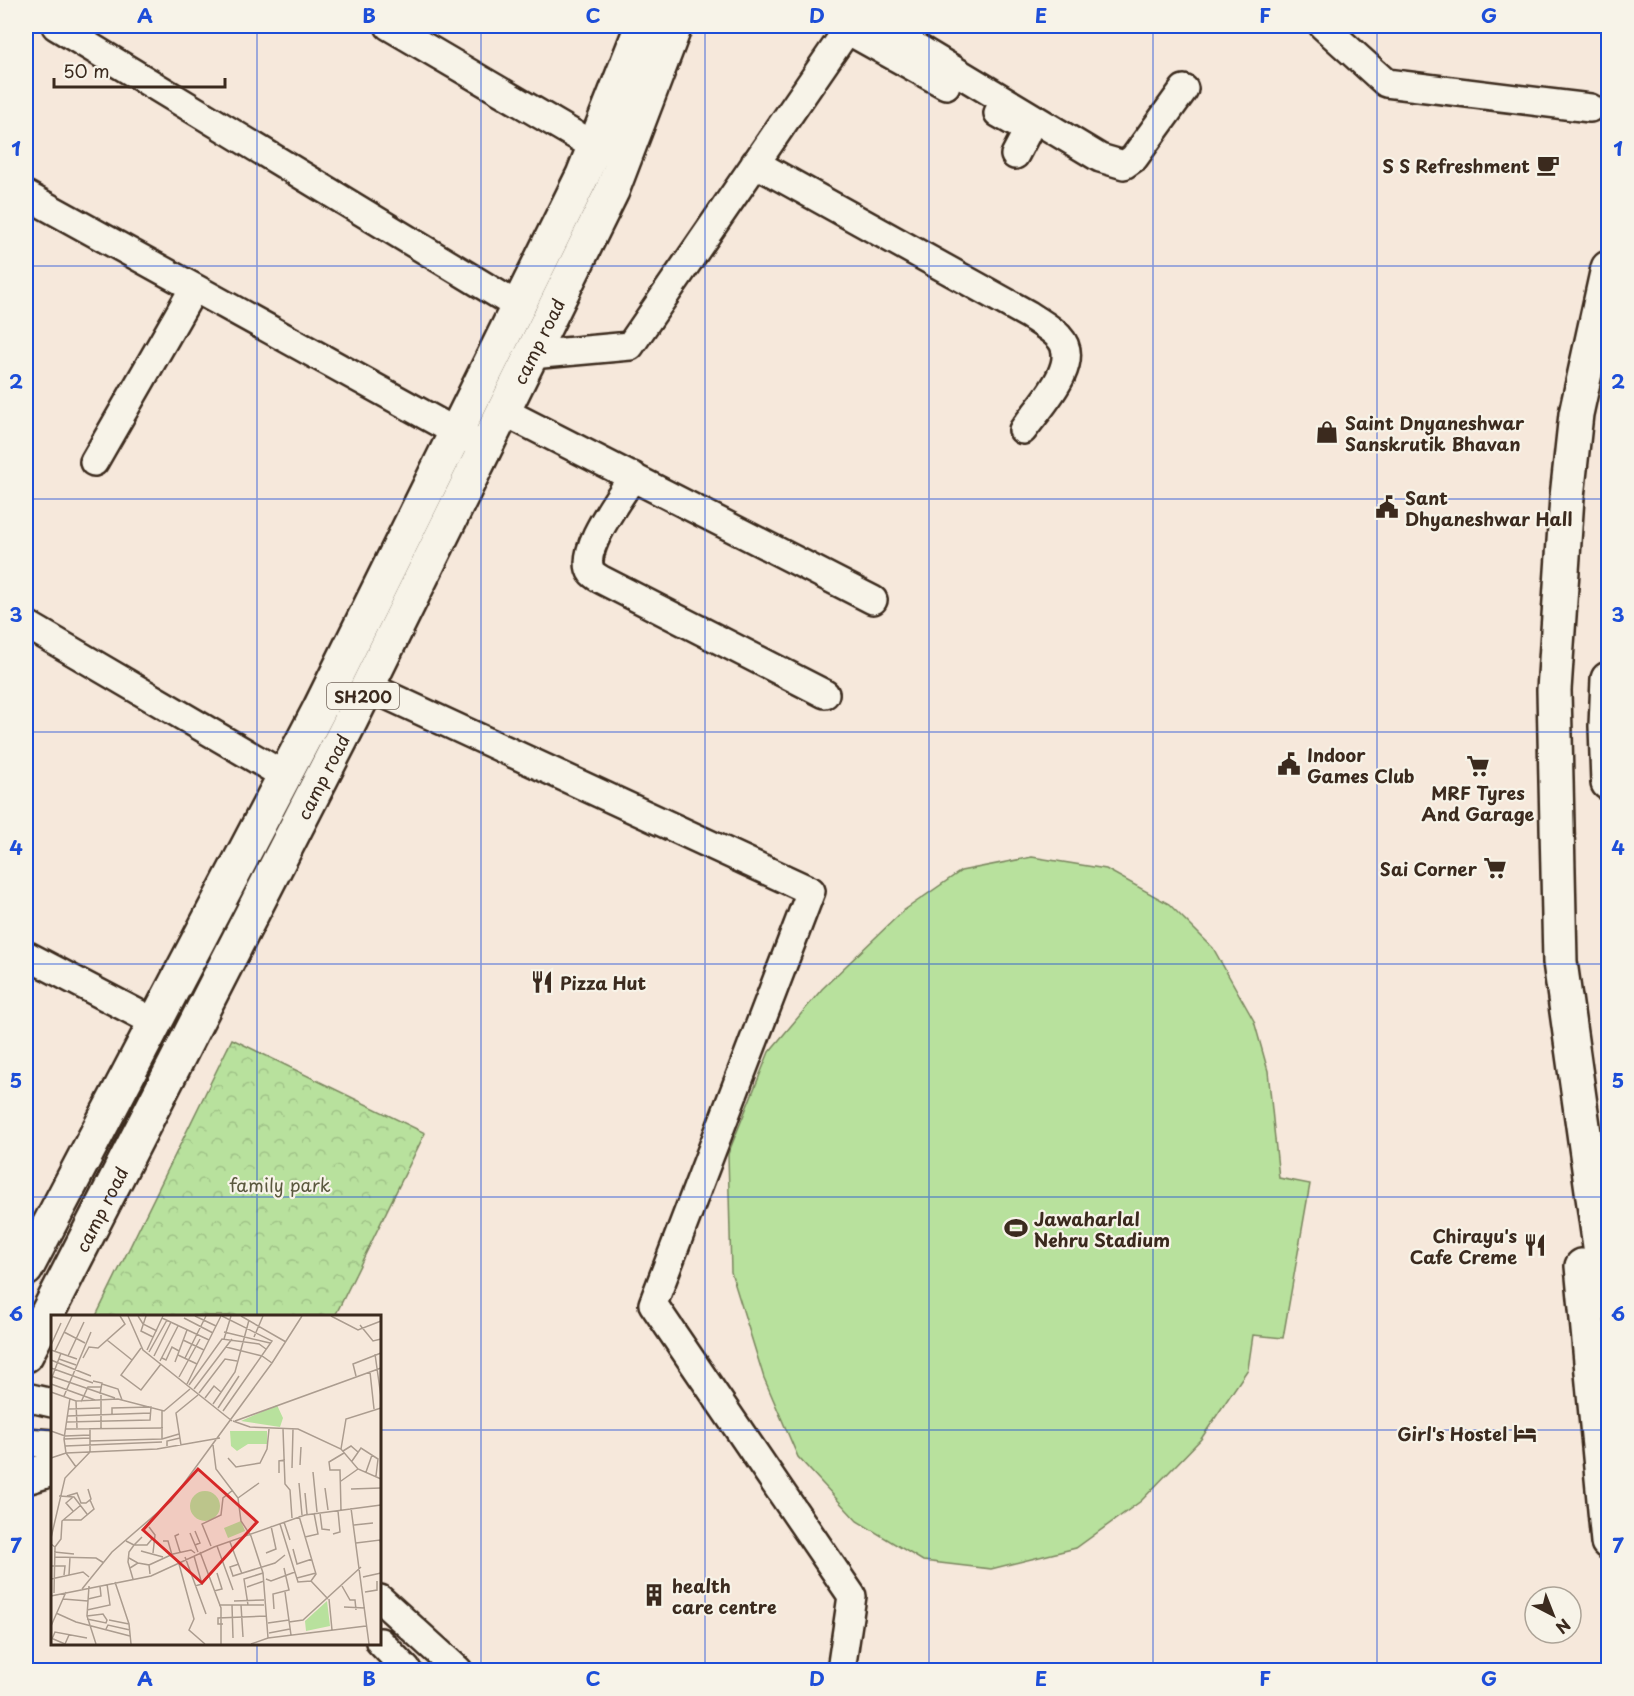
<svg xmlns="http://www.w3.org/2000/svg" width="1634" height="1696" font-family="'Playpen Sans',sans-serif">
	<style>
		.grass { fill: #b8e19d; stroke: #7a865e; stroke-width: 1.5 }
		.forest { fill: url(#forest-crowns); stroke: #7a865e; stroke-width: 1.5 }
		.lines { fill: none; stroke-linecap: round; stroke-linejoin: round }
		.minor-casing { stroke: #3b2a1e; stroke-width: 32 }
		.major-casing { stroke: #3b2a1e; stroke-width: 38 }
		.minor { stroke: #f7f3e8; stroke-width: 27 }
		.major { stroke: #f7f3e8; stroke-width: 33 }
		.grid { fill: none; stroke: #1d4ed8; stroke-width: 1.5; stroke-opacity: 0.55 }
		.labels { text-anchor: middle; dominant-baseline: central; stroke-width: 4.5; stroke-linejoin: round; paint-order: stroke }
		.shield { fill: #f7f3e8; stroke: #73665b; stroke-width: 1.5 }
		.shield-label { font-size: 16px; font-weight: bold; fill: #3b2a1e }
		.poi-label { font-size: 18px; font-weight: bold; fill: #3b2a1e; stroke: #f7f3e8; text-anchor: start }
		.street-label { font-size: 18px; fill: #3b2a1e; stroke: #f7f3e8 }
		.park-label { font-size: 18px; fill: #5a583e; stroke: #f7f3e8 }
		.inset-road { fill: none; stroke: #ab9c8f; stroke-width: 1.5 }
		.view { fill: #d62828; fill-opacity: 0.15; stroke: #d62828; stroke-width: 3 }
		.inset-edge { fill: none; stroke: #3b2a1e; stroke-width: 3 }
		.neatline { fill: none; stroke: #1d4ed8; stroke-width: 2 }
		.grid-label { font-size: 20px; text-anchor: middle; font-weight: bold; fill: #1d4ed8 }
	</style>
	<defs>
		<pattern id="forest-crowns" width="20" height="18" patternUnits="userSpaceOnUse" patternTransform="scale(1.5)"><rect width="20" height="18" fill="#b8e19d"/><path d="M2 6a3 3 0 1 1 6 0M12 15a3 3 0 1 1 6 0" fill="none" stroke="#9fc187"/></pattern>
	</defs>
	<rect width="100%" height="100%" fill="#f6e8db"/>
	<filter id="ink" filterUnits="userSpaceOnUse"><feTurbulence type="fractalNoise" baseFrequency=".0167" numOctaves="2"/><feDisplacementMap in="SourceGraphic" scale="12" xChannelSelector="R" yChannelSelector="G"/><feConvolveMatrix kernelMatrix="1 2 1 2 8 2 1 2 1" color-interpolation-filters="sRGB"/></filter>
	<g filter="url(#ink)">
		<!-- grass -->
		<path class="grass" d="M1032,857L1106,869L1169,904L1213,948L1254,1021L1268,1071L1279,1178L1310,1184L1283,1338L1253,1335L1248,1369L1201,1439L1141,1501L1076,1548L991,1569L923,1561L857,1521L798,1457L764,1378L731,1272L728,1154L769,1052L822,989L903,911L961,871Z"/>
		<!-- forest -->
		<path class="forest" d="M232,1039L425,1133L335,1316H96Z"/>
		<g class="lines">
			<!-- minor casing -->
			<g class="minor-casing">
				<path id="minor" d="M56,26L519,307
					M389,26L594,146L611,153
					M881,26L1100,158L1124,165L1134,158L1184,89
					M1323,26L1386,83L1590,108
					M847,30L946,85
					M998,113L1021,126L1026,134L1015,155
					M755,163L1029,315C1039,322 1051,328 1059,337C1084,363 1038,408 1023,430
					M26,195L474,442
					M531,355L630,346L850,26
					M503,411L873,600
					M94,462L194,288
					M633,476C622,495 577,552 592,573C595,576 600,579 604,581L825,694
					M26,624L285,776
					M367,686L811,891L653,1304L852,1596L841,1670
					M26,955L156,1023
					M26,1397L52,1403
					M26,1442L52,1444
					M380,1599L458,1670
					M380,1642L407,1670"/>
			</g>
			<!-- major casing -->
			<g class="major-casing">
				<g id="major">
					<path d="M1608,268L1576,414L1567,497L1554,690L1560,962L1608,1304"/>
					<path d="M1608,679L1606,726L1608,783"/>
					<path d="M1582,1266L1608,1542"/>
					<path d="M26,1269L319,710L583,175L642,26"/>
					<path id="s1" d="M26,1355L348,726L612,191L675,26"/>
					<path d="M26,1477L52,1469"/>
				</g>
			</g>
			<!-- minor -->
			<use href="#minor" class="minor"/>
			<!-- major -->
			<use href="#major" class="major"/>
		</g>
	</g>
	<!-- grid -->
	<path class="grid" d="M257,26V1316M481,26V1670M705,26V1670M929,26V1670M1153,26V1670M1377,26V1670M26,266H1608M26,499H1608M26,732H1608M26,964H1608M26,1197H1608M26,1430H52M380,1430H1608M257,1644V1670"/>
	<!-- icons -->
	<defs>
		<g id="cafe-bare" transform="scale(1.8)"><path d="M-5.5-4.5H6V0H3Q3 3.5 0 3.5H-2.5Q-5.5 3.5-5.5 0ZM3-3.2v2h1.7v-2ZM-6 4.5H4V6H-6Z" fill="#3b2a1e" stroke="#f7f3e8" stroke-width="2.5" paint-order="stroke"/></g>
		<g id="shop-bare" transform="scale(1.8)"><path d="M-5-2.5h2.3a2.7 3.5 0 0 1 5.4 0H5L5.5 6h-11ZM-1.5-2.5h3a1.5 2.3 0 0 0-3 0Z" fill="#3b2a1e" stroke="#f7f3e8" stroke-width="2.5" paint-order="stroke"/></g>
		<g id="civic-bare" transform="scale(1.8)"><path d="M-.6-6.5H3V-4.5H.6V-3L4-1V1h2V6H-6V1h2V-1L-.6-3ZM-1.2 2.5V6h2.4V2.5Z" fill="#3b2a1e" stroke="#f7f3e8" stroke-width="2.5" paint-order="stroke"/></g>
		<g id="supermarket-bare" transform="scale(1.8)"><path d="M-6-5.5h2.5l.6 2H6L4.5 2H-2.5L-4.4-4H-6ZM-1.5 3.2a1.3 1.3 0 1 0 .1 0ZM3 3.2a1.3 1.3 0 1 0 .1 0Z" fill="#3b2a1e" stroke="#f7f3e8" stroke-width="2.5" paint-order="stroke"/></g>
		<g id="restaurant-bare" transform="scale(1.8)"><path d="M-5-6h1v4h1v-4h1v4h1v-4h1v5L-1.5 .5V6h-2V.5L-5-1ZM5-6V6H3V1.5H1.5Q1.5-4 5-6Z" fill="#3b2a1e" stroke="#f7f3e8" stroke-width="2.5" paint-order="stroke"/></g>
		<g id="stadium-bare" transform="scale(1.8)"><path d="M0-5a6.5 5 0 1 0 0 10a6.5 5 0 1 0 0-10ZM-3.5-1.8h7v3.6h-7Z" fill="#3b2a1e" stroke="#f7f3e8" stroke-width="2.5" paint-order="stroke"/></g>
		<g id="hotel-bare" transform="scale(1.8)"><path d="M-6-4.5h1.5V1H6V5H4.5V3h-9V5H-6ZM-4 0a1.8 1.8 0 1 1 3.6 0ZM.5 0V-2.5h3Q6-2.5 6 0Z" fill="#3b2a1e" stroke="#f7f3e8" stroke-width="2.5" paint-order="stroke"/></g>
		<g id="building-bare" transform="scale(1.8)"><path d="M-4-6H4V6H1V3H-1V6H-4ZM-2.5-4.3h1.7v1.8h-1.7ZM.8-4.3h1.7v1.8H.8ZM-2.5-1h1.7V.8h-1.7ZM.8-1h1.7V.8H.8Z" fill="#3b2a1e" stroke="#f7f3e8" stroke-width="2.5" paint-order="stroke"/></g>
	</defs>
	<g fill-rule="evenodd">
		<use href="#cafe-bare" x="1548" y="165"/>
		<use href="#shop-bare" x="1327" y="432"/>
		<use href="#civic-bare" x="1387" y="507"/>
		<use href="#civic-bare" x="1289" y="764"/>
		<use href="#supermarket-bare" x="1478" y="766"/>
		<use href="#supermarket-bare" x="1495" y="868"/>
		<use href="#restaurant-bare" x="542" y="982"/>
		<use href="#stadium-bare" x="1016" y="1228"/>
		<use href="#restaurant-bare" x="1535" y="1245"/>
		<use href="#hotel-bare" x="1525" y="1433"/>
		<use href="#building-bare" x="654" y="1595"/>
	</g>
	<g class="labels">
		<!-- shield labels -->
		<rect class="shield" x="327" y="683" width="72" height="26" rx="4.5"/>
		<g class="shield-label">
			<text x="363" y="696">SH200</text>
		</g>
		<!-- poi labels -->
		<g class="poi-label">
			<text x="1530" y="165" text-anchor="end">S S Refreshment</text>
			<text x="1345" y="422">Saint Dnyaneshwar<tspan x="1345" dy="21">Sanskrutik Bhavan</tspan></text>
			<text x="1405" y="497">Sant<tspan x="1405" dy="21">Dhyaneshwar Hall</tspan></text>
			<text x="1307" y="754">Indoor<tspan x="1307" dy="21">Games Club</tspan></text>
			<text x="1478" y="792" text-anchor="middle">MRF Tyres<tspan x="1478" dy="21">And Garage</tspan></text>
			<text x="1477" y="868" text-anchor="end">Sai Corner</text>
			<text x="560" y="982">Pizza Hut</text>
			<text x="1034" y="1218">Jawaharlal<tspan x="1034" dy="21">Nehru Stadium</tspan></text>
			<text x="1517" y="1235" text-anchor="end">Chirayu's<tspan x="1517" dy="21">Cafe Creme</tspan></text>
			<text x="1507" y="1433" text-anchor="end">Girl's Hostel</text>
			<text x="672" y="1585">health<tspan x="672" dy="21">care centre</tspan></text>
		</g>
		<!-- street labels -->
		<g class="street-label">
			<text stroke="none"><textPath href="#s1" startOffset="1136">camp road</textPath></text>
			<text stroke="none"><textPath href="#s1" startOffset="650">camp road</textPath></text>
			<text stroke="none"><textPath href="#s1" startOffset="164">camp road</textPath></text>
		</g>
		<!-- park labels -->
		<g class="park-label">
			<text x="280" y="1184">family park</text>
		</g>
	</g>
	<!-- overview -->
	<g transform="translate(51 1315)">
		<rect width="330" height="330" fill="#f6e8db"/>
		<path d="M179,116H216V129H197L186,136L180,131ZM139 191a15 15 0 1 1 30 0a15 15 0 1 1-30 0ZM276,286L279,311L255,316L254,306Z" fill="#b8e19d"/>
		<path d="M226,90L232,103L229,112L190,106ZM190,206L194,216L177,223L173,213Z" fill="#b8e19d"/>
		<path class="inset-road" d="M77,1L92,35L181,106M87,1L92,9L106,16M95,1L90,16L102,22M144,1L165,11M171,1L221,26L172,96M190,1L235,27M280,1L307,15L330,6M111,3L158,25M133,3L162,18M309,10L322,26L330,24M13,17L34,28M173,17L219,28M203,22L212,1M173,24L180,1M56,25L81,45M132,25L153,35M0,30L10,8M175,32L211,41L221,48M90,33L70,60L90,75L110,49M0,35L26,44M96,35L112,1M4,36L21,1M98,37L116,5M324,39L330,82M127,40L146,49M17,41L33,7M103,41L120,7M32,43L38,32L47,33L74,9L69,1M111,43L115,45L121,32L128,36M134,43L155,1M8,44L25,50M0,45L40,61M109,46L127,11M124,47L136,15M0,53L42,68M319,57L323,94M0,61L64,83M305,61L302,49L330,38M128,62L149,24M0,65L10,38M42,66L51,68L49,79M0,69L44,85M51,69L67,74L71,85M136,69L170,1M138,70L171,24L208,29L215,34M143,74L181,24M0,77L25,86L67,84L113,96L139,74M148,78L174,44L186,46M13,81L40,17M19,83L13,124L15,138L25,152M154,83L163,71L170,77M25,86L26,113M30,87L37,72H50M162,89L184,57L198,5M167,93L188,61M17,94L49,93M111,95V124M16,101L100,98M182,106L199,112L247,114L290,134L307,154L330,164M184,106L330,53M15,107L99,105L100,92L61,93V99M50,113V80M15,114L112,113M232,114L234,169L239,175L241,203M0,116L14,121L39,120M13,124L39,123M39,126L111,124L128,119M130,130L125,98L147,80M162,130L165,154L187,183L190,206L200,221L212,258L217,323M14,131L111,127M116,131V126L129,123M290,134L295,104L330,93M292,136L300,131L307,137M0,143L15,138L106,134L169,123M177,143L185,152L209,148L216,134L218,114M301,146L310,133L327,144L325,161M249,150L250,132M241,153L242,114M262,157L266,197M315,157L321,140M228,158V146L234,145M290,166L307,154M248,168L251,200M274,173L277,195M300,174L330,173M254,178L256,199M8,181L23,182L36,199M16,181L26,178L30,188H35L40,184L37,174M187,183L208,168M300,193L318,329M290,195L289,155H279L278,147L293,138M22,196L15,188L22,182M269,198L271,214L279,215M12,205H30L43,194L39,185M233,207L239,225M229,209L247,267L260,266L265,259L248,201M303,210L322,208M98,212L104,220L102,238M139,218L147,237M128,219L124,221L129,237M282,219L289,217L287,196M254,222L267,219L263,198M0,223L14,163L39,137V113M75,226L83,230L91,222M112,226H117L121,240M179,227L191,259M305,228L329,225L330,229M0,229L4,232L3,278M144,230L149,228L144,216M160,231L151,209L170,200L172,183L182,175M166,231L182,275M4,232L10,224L11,206L30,190M242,234L246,249L261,244M90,236L112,242M3,237L23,239M149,237L170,293V329M215,238L225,234L220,211M143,241L151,269L144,271M4,242L45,243L53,248M134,242L155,299M78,243L87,248L79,253M87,248L98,250L99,259M128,249L143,304L138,315L154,329M188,249L179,252L182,261L224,248L234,240M98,250L122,239L140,235L144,238M0,251H14L13,260M18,260L19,242M312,262L330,258M246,263L265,258M0,264L32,257L38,262M82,264L77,247L78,237L83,230H96L101,224M215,264L220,266L244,257M260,266L277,284M64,267L78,309L80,329M38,271L36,301L45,329M291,271L299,285H304L305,295M196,272L213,266M31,274L61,237L120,186L221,48L251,1M163,276L171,274L166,258M234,277L240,320M314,277L326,275V266M0,281L100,261L163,232L254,200L330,190M12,284L37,286M37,284L50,281L49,271M278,284L281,315M183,286L213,285M168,290H213M181,290L182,323M190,290L192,322M197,290L193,264L212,258M293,292L314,293M223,294L222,279L238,275L233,253M36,295L59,290L56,269M5,298L25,307L79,321M36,301L52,299L56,305L55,308L36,304M58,305L78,309M238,307L252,305L310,252M217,308L238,305M172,309H167V303L215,301M0,311L15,277M55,314L57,310L79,315M218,318L239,314M0,323L14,329L18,320M1,324L4,317L36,323M200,329L217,323L315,311"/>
		<path class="view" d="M147,154L206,207L151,268L92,215Z"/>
		<rect width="330" height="330" class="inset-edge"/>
	</g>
	<!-- margin -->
	<rect width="1634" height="1696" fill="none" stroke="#f7f3e8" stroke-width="66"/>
	<!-- north arrow -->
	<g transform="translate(1553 1615) rotate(138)"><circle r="28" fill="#f7f3e8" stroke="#aca397" stroke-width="1.5"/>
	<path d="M0-4.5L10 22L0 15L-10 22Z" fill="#3b2a1e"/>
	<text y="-9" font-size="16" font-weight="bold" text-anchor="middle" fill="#3b2a1e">N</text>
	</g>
	<!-- scale -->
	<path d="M54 78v9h171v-9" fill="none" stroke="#3b2a1e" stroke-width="3"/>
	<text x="63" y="78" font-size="18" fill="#3b2a1e" stroke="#f7f3e8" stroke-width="4.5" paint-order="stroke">50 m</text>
	<rect x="33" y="33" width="1568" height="1630" class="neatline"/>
	<g class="grid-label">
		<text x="145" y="23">A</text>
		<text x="369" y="23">B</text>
		<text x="593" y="23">C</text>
		<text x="817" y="23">D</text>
		<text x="1041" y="23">E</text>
		<text x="1265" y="23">F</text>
		<text x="1489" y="23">G</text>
		<text x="16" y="156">1</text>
		<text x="1618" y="156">1</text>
		<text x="16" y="389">2</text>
		<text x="1618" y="389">2</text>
		<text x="16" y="622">3</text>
		<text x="1618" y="622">3</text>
		<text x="16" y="855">4</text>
		<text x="1618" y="855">4</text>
		<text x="16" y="1088">5</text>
		<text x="1618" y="1088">5</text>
		<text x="16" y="1321">6</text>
		<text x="1618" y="1321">6</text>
		<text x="16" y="1553">7</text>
		<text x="1618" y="1553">7</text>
		<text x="145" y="1686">A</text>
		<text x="369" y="1686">B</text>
		<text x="593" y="1686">C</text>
		<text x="817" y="1686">D</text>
		<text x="1041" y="1686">E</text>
		<text x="1265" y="1686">F</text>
		<text x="1489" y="1686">G</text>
	</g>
</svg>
